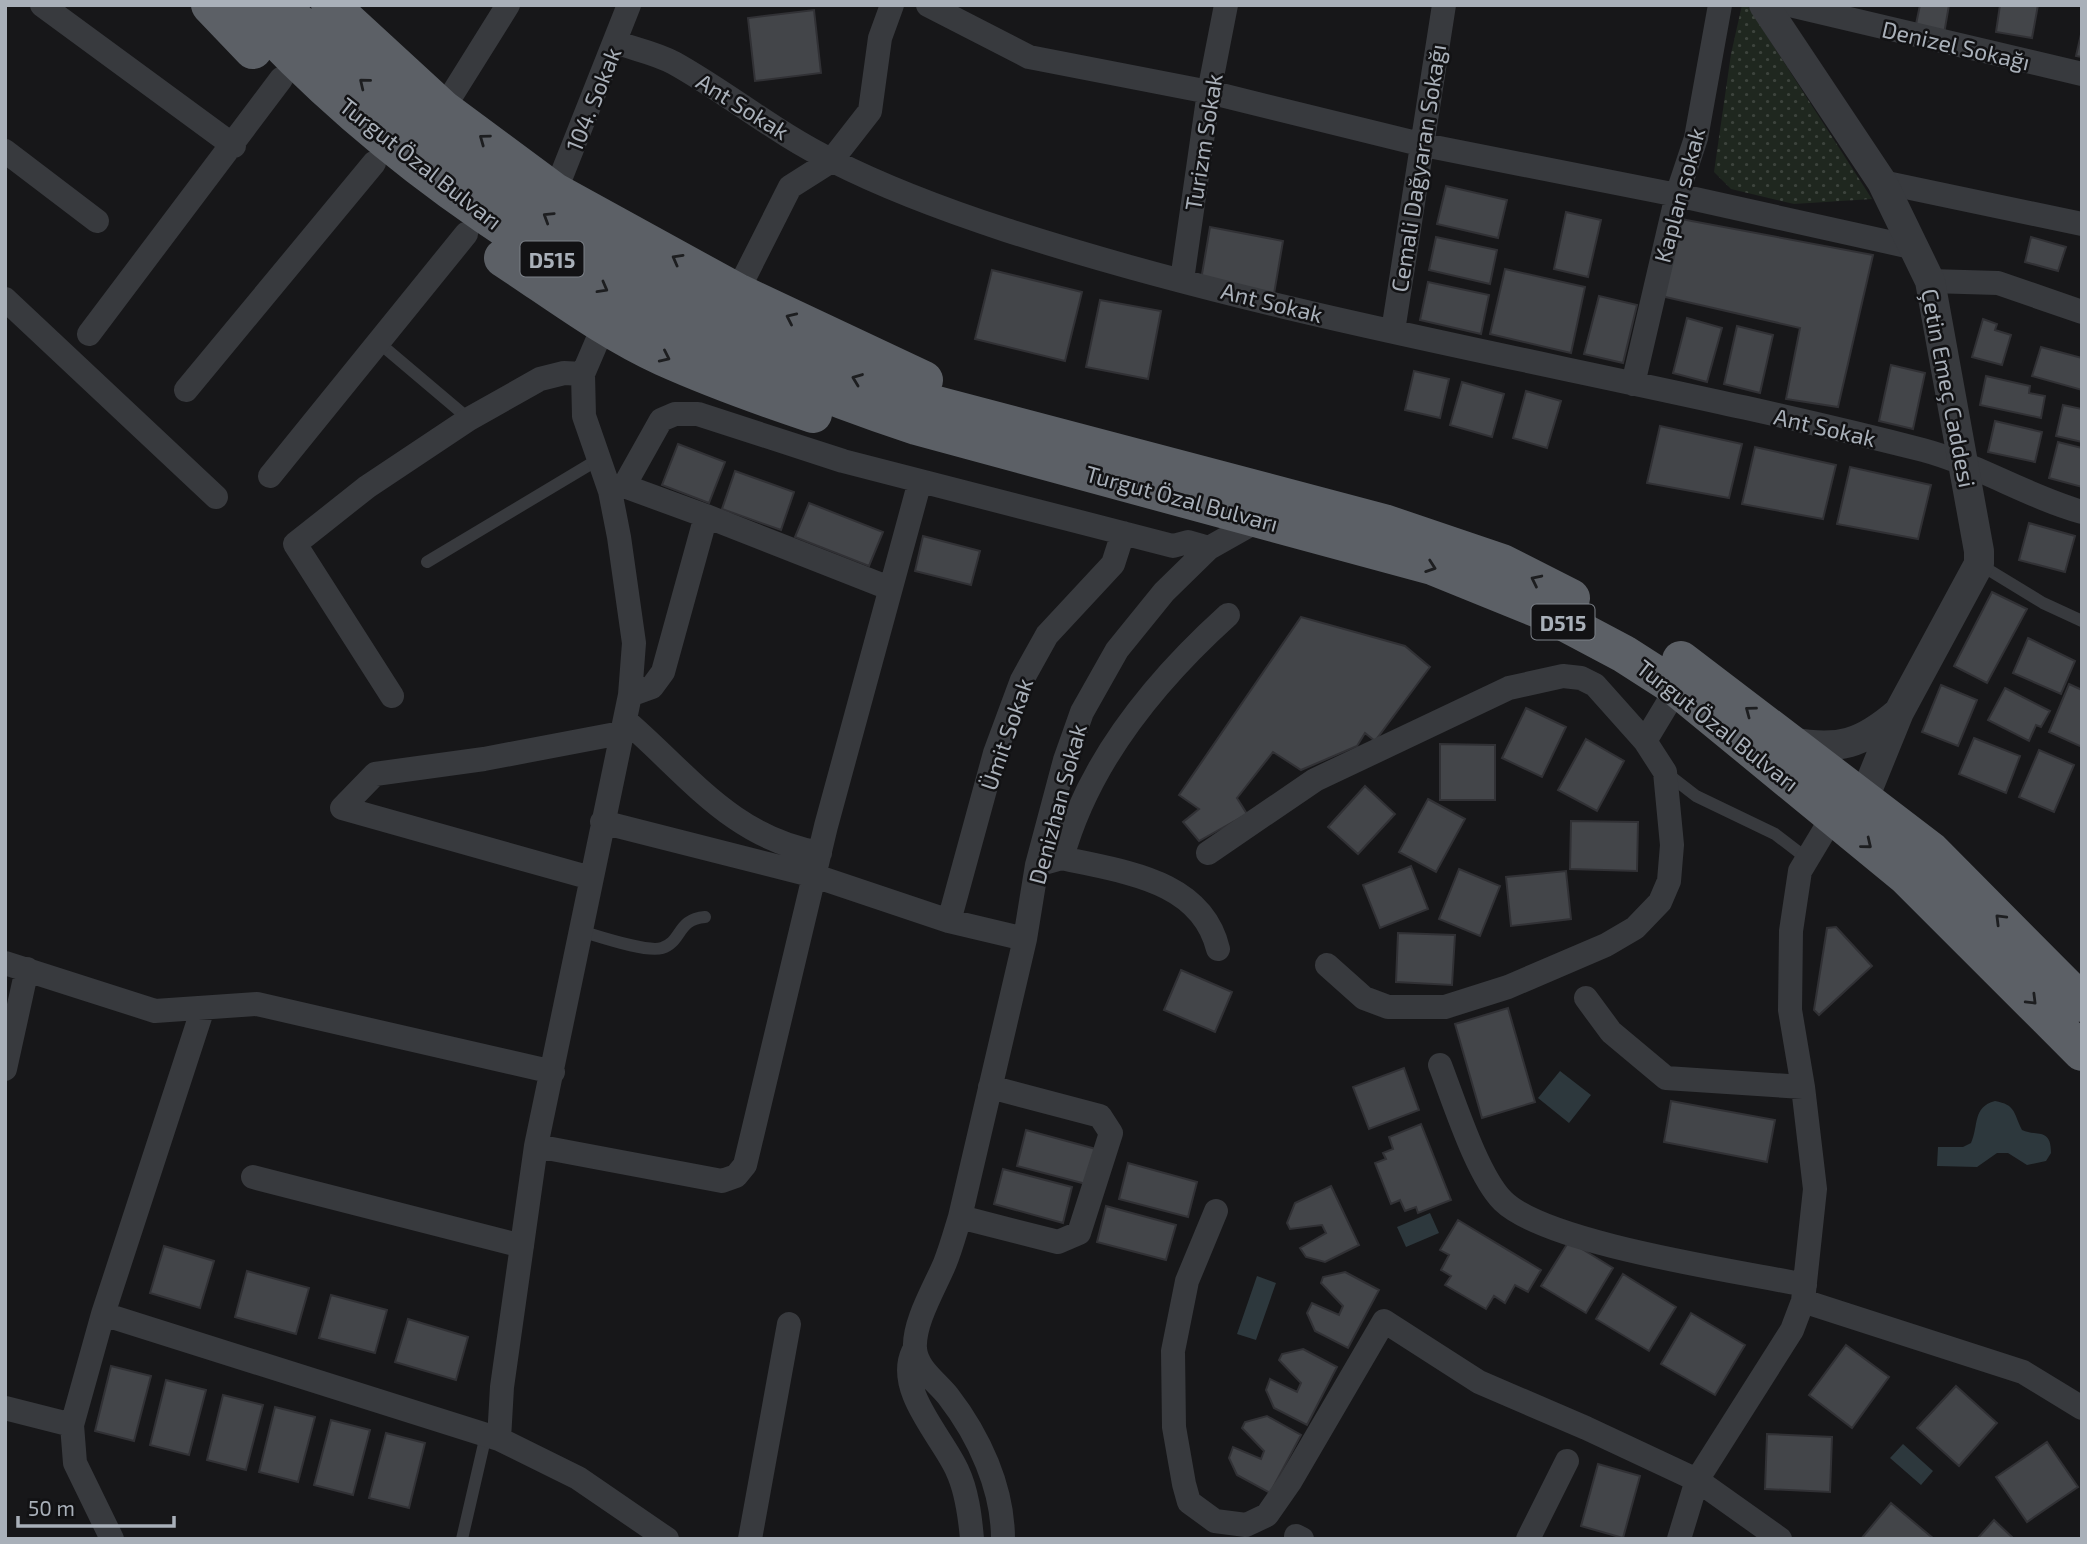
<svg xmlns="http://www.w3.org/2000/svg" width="2087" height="1544" font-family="'Exo 2',sans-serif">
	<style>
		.green { fill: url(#green-dots) }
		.water { fill: #2d383d }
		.building { fill: #434549; stroke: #313135; stroke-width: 2 }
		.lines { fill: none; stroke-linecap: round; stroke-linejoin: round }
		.service { stroke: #383a3e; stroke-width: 12 }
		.minor { stroke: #383a3e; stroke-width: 24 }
		.tertiary { stroke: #383a3e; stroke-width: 30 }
		.trunk { stroke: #5c6066; stroke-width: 38 }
		.oneway { stroke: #1d1e20 }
		.labels { text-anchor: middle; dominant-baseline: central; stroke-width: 5; stroke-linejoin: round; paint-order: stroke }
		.shield { fill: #121214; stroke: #7c8188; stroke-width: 2 }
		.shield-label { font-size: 21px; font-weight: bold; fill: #a9b0b9 }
		.street-label { font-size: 23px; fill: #a9b0b9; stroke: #121214 }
	</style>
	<defs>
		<pattern id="green-dots" width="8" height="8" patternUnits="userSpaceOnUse" patternTransform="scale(1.75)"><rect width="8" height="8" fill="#1f271f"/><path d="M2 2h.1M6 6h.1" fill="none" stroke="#3d443d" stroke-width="1.8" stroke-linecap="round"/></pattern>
	</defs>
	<rect width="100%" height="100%" fill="#171719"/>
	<!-- green -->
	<path class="green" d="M1742,5H1747L1872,199L1794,204L1731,189L1714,172L1731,54Z"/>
	<!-- water -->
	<path class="water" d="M1560,1071L1591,1095L1569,1123L1538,1098Z
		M1995,1101C2016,1105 2013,1112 2022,1130C2037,1137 2051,1127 2051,1153L2046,1161L2027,1165L2008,1153H1997L1977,1167L1937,1166L1938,1147H1963L1971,1143C1979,1126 1972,1107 1995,1101Z
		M1430,1213L1439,1233L1406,1247L1397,1227Z
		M1257,1276L1276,1283L1256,1340L1237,1334Z
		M1903,1444L1933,1471L1921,1485L1890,1458Z"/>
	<!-- building -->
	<path class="building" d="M1920,5H1949L1944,34L1915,29Z
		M2000,5H2038L2032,38L1996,32Z
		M814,10L821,73L755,81L748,18Z
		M2082,30V57L2076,56Z
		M1446,186L1507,200L1498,238L1437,224Z
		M1566,212L1601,220L1588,277L1554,269Z
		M1681,219L1873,255L1838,407L1786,399L1800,328L1661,296Z
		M1210,227L1283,241L1274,294L1201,280Z
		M1436,237L1497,250L1490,284L1429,270Z
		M2031,237L2066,247L2058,271L2025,262Z
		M1505,269L1585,287L1571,353L1490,334Z
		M992,270L1082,292L1065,361L975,339Z
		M1428,282L1489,295L1481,334L1420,320Z
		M1599,296L1637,305L1623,363L1584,354Z
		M1100,300L1161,311L1148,379L1086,367Z
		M1687,318L1722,328L1707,382L1673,373Z
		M1983,319L1997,324L1995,330L2011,335L2002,365L1972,357Z
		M1737,326L1773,335L1760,393L1724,384Z
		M2041,347L2082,358V390L2032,376Z
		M1891,365L1925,373L1913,429L1879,421Z
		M1414,371L1449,379L1440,418L1405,410Z
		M1986,376L2030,386L2029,393L2045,396L2041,418L1980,405Z
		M1462,382L1504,394L1492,437L1450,425Z
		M1526,391L1561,401L1547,448L1513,438Z
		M2063,405L2082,409V442L2056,436Z
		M1995,421L2042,432L2035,462L1988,452Z
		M1660,426L1742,444L1729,498L1647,483Z
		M2058,442L2082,448V487L2049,478Z
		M678,444L725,462L709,503L662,485Z
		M1755,447L1836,465L1823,519L1742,504Z
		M1850,467L1931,485L1918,539L1837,524Z
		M735,471L794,492L781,530L722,509Z
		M809,503L883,532L869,566L795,537Z
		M2029,523L2075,536L2065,572L2019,560Z
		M923,536L980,551L971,585L915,571Z
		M1992,592L2027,609L1987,683L1954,666Z
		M1301,617L1405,646L1430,667L1375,741L1365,733L1357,746L1301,770L1273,752L1237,798L1247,814L1199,841L1183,822L1199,809L1179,795Z
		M2028,638L2075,661L2061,694L2013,673Z
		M2069,684L2082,690V747L2049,732Z
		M1941,685L1977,700L1958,746L1922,732Z
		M2005,688L2050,711L2041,727L2036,725L2029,741L1988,720Z
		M1526,708L1566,727L1542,777L1502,758Z
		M1974,738L2020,756L2006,793L1959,774Z
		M1586,739L1624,761L1597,811L1558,790Z
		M1440,744L1495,745V800H1440Z
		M2039,750L2074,765L2054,812L2019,797Z
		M1365,786L1395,814L1358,854L1328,827Z
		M1428,799L1465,819L1436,872L1399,852Z
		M1571,821L1638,822L1637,871L1570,869Z
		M1411,866L1428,909L1380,928L1363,885Z
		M1459,869L1500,886L1480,936L1439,919Z
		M1566,871L1571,919L1511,926L1506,877Z
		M1836,927L1872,966L1819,1015L1814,1010L1827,928Z
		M1398,933L1455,935L1452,985L1396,982Z
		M1181,970L1232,992L1215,1032L1164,1010Z
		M1508,1008L1535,1102L1482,1118L1455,1024Z
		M1404,1068L1419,1110L1369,1129L1353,1087Z
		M1671,1101L1775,1120L1767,1162L1664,1142Z
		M1421,1124L1451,1200L1418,1213L1416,1207L1405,1211L1400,1200L1391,1204L1375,1163L1386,1159L1383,1153L1393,1149L1389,1137Z
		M1026,1130L1096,1149L1086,1184L1017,1166Z
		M1128,1163L1197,1182L1188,1217L1119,1199Z
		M1003,1169L1072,1187L1063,1223L994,1204Z
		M1331,1186L1359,1245L1325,1262L1306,1257L1300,1248L1326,1233L1322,1225L1290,1229L1287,1223L1295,1203Z
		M1106,1206L1176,1225L1166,1260L1097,1242Z
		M1458,1220L1541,1270L1528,1292L1515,1285L1505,1303L1494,1296L1486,1309L1445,1285L1451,1276L1441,1270L1449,1255L1440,1250Z
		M1569,1241L1613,1268L1586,1313L1541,1286Z
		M164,1246L214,1261L200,1308L150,1293Z
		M247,1271L309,1288L296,1334L235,1317Z
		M1345,1272L1379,1290L1348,1348L1315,1331L1307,1313L1312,1303L1339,1315L1343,1306L1321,1283L1323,1277Z
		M1623,1274L1676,1307L1649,1351L1596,1319Z
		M331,1295L387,1310L375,1353L319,1338Z
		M1691,1313L1745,1345L1715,1395L1661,1364Z
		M408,1319L468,1337L456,1380L395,1362Z
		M1846,1345L1889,1377L1852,1428L1809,1395Z
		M1303,1349L1337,1367L1307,1425L1274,1408L1266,1390L1270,1379L1297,1392L1301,1383L1279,1360L1282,1354Z
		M111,1366L151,1376L134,1441L95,1431Z
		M166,1380L206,1390L189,1455L150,1445Z
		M1956,1386L1997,1423L1959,1466L1917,1428Z
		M223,1395L263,1405L246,1470L207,1460Z
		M275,1407L315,1417L298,1482L259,1472Z
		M1267,1416L1301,1435L1270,1493L1237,1475L1229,1458L1233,1447L1261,1459L1264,1451L1242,1428L1245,1422Z
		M331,1420L370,1430L353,1495L314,1485Z
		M386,1433L425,1443L409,1508L369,1498Z
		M1767,1434L1832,1437L1830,1492L1765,1489Z
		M2047,1442L2078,1487L2027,1522L1996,1477Z
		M1598,1464L1640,1476L1623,1538L1581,1526Z
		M1891,1503L1934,1539H1861Z
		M1994,1520L2014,1539H1977Z"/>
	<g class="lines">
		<!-- service -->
		<path class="service" d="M378,342L469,419
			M427,562L599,459
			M1979,564L2043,603L2082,621
			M1665,772L1696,796L1775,834L1805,857
			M580,931C598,936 646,953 662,948C682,942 677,919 705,917
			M462,1539L486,1435"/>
		<!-- minor -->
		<path class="minor" d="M42,5L234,146
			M928,5L1029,57L1209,92L1424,145L1677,195L1911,247
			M1790,5L2082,74
			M615,42C634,49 656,53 674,63C728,93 777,134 833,161C888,189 948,211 1006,230C1306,327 1619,372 1923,450C1979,465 2026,496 2082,512
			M443,109L508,5
			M5,151L97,221
			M1882,182L2082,224
			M555,192L629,5
			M1182,280L1209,92L1226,5
			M1930,281L1998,283L2082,312
			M737,292L790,187L831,161L870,111L880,38L892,5
			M5,299L216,497
			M1393,331L1444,5
			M89,334L281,79
			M1633,384L1677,195L1696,138L1720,5
			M186,390L374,163
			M270,476L466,234
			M624,486L661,420L675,414H698L843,461L1173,546L1188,542L1209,548
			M611,491L624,486L706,516L663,672L652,687L630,695
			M706,516L884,586
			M392,696L295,544L367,487L469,419L540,379L564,373L583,374
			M625,720C689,775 732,838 820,853
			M1645,741L1677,688
			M602,822L815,876L949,921L1025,939
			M1208,853L1315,780L1509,688L1563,676L1581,678L1595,685L1645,741L1665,772L1672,845L1669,881L1660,902L1635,928L1606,945L1508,987L1445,1007H1388L1364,998L1327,965
			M1062,858C1122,872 1201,879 1218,949
			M1037,865L1062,858C1088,762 1156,680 1228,615
			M591,878L342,808L375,774L484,759L621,733
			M949,921L995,753L1022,680L1047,635L1113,564L1123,533
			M5,963L155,1011L257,1004L553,1072
			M1586,998L1611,1032L1666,1078L1803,1087
			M1440,1065C1454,1101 1477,1175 1503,1201C1547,1244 1737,1271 1805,1285
			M5,1069L27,969
			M536,1146L722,1181L736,1176L745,1165L826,826L920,481
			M253,1177L522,1246
			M1216,1211L1187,1281L1173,1351L1174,1427L1184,1484L1189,1502L1215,1521L1246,1525L1267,1515L1290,1482L1384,1321L1479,1382L1586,1428L1697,1480L1780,1539
			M960,1217L1058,1242L1079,1233L1111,1133L1100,1116L990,1087
			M1803,1301L2023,1372L2082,1408
			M103,1314L203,1008
			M913,1352C895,1390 943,1438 957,1470C967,1491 970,1516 972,1539
			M5,1408L72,1425
			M499,1439L502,1387L536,1146L630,695L634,643L619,537L610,491L584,416L583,374L604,325
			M1296,1536L1302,1539
			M112,1539L75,1463L72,1425L103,1314L499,1439L578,1478L667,1539
			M750,1539L789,1324
			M1003,1539C1003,1488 979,1436 948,1396C936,1381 917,1369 915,1349C913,1323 935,1287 945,1263C951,1248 955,1233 960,1217L1025,939L1037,865L1065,760L1082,712L1117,650L1164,592L1209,548L1248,526
			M1528,1539L1567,1461
			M1679,1539L1697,1480L1792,1330L1803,1301L1815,1189L1803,1087L1790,1010L1791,931L1800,871L1833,816"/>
		<!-- tertiary -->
		<path class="tertiary" d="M1764,5L1882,182L1930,281L1979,551V564L1899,712L1864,798
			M1791,742C1839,751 1862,744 1899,712"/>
		<!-- trunk -->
		<path class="trunk" d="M210,5L253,50
			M243,5C423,203 663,343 916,426L1432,566L1543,611L1624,654L1677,688L1906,876L2082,1052
			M281,5C326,53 377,94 429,133C578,247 744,342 922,401L1384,523L1502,563L1571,598
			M330,5L443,109L555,192L737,292L924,380
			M503,258C555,292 606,331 663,357C712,379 762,397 813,414
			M1681,660L1930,850L2082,1003"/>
	</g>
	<!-- one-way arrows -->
	<defs><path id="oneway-chevron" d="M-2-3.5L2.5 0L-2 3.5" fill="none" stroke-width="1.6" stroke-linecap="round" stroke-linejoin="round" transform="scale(1.75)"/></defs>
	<g class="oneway">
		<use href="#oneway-chevron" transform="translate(364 83) rotate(-141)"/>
		<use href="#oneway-chevron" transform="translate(484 139) rotate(-144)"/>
		<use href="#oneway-chevron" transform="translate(548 217) rotate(-148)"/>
		<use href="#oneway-chevron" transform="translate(677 259) rotate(-151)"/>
		<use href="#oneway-chevron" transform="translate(603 288) rotate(29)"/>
		<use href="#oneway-chevron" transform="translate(791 318) rotate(-155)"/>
		<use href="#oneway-chevron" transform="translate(665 357) rotate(25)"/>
		<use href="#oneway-chevron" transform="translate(857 379) rotate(-159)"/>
		<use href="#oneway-chevron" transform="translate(1431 567) rotate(19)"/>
		<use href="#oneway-chevron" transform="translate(1536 580) rotate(-154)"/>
		<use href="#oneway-chevron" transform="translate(1750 711) rotate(-143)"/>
		<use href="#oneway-chevron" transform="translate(1867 844) rotate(39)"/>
		<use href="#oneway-chevron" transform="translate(2000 919) rotate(-135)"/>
		<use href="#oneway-chevron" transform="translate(2032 1000) rotate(45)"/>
	</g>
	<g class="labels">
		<!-- shield labels -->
		<g class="shield">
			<rect x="520.5" y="241.5" width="63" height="35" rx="5"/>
			<rect x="1531.5" y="604.5" width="63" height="35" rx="5"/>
		</g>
		<g class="shield-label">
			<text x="552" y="259">D515</text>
			<text x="1563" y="622">D515</text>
		</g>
		<!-- street labels -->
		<g class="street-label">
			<text transform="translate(1956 45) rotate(13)">Denizel Sokağı</text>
			<text transform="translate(593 99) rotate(-68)">104. Sokak</text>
			<text transform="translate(743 106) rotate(32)">Ant Sokak</text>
			<text transform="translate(1203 142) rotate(-81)">Turizm Sokak</text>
			<text transform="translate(421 163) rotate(38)">Turgut Özal Bulvarı</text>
			<text transform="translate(1418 168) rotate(-81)">Cemali Dağyaran Sokağı</text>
			<text transform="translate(1679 195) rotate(-75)">Kaplan sokak</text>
			<text transform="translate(1272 302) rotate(14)">Ant Sokak</text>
			<text transform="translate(1949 388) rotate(79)">Çetin Emeç Caddesi</text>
			<text transform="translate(1825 427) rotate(13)">Ant Sokak</text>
			<text transform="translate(1182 498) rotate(15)">Turgut Özal Bulvarı</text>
			<text transform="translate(1718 725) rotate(38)">Turgut Özal Bulvarı</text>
			<text transform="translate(1006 734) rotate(-71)">Ümit Sokak</text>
			<text transform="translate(1057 804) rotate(-75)">Denizhan Sokak</text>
		</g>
	</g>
	<!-- border -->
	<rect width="2087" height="1544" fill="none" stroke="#a9b0b9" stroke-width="14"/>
	<!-- scale -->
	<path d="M18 1516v10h156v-10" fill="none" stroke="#a9b0b9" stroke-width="3.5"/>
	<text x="28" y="1516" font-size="21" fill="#a9b0b9" stroke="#121214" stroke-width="5" paint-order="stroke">50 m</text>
</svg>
